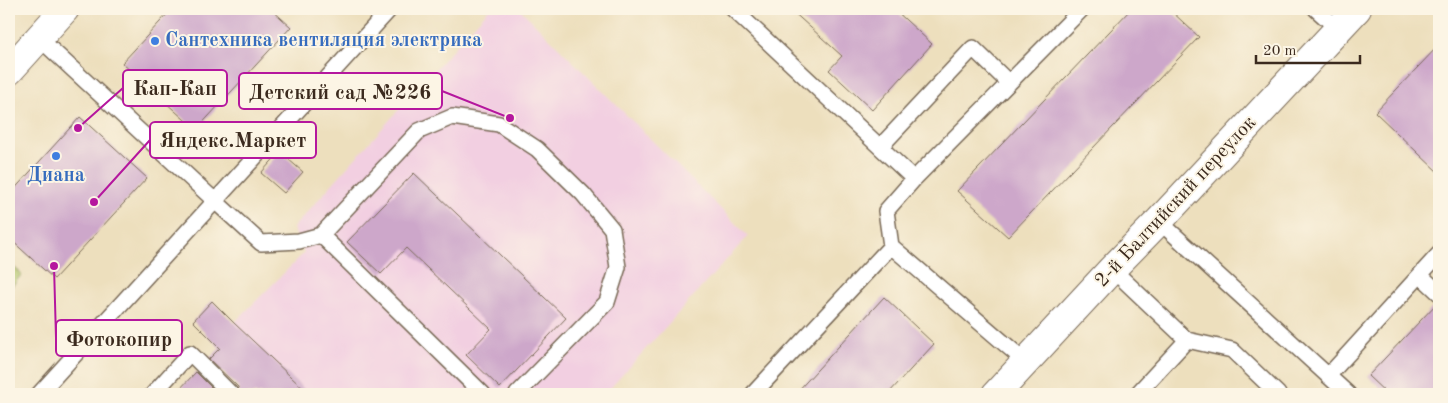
<svg xmlns="http://www.w3.org/2000/svg" width="1448" height="403" font-family="'Old Standard TT',serif">
	<style>
		.built { fill: #f2cfe1 }
		.green { fill: #aec266; stroke: #747642 }
		.building { fill: #cda7ca }
		.lines { fill: none; stroke-linecap: round; stroke-linejoin: round }
		.service-casing { stroke: #796956; stroke-width: 18 }
		.minor-casing { stroke: #796956; stroke-width: 30 }
		.service { stroke: #fff; stroke-width: 15 }
		.minor { stroke: #fff; stroke-width: 28 }
		.shop-dot { fill: #3f7fe0; stroke: #fcf5e5; stroke-width: 2 }
		.labels { text-anchor: middle; dominant-baseline: central; stroke-width: 4; stroke-linejoin: round; paint-order: stroke }
		.shop-label { font-size: 20px; font-weight: bold; fill: #366cbe; stroke: #fcf5e5; text-anchor: start }
		.street-label { font-size: 20px; fill: #3b2a1e; stroke: #fcf5e5 }
		.leader { fill: none; stroke: #b5179e; stroke-width: 2 }
		.callout-dot { fill: #b5179e; stroke: #fcf5e5; stroke-width: 2 }
		.callout { fill: #fcf5e5; stroke: #b5179e; stroke-width: 2 }
		.callout-label { font-size: 21px; text-anchor: middle; font-weight: bold; fill: #3b2a1e }
	</style>
	<rect width="100%" height="100%" fill="#fcf5e5"/>
	<filter id="ink" filterUnits="userSpaceOnUse"><feTurbulence type="fractalNoise" baseFrequency=".02" numOctaves="2"/><feDisplacementMap in="SourceGraphic" scale="10" xChannelSelector="R" yChannelSelector="G"/><feConvolveMatrix kernelMatrix="1 2 1 2 8 2 1 2 1" color-interpolation-filters="sRGB"/></filter>
	<filter id="wash" filterUnits="userSpaceOnUse"><feTurbulence type="fractalNoise" baseFrequency=".0096" numOctaves="4" result="noise"/><feDisplacementMap in="SourceGraphic" scale="20" xChannelSelector="R" yChannelSelector="G"/><feGaussianBlur stdDeviation="1.12" result="paint"/><feColorMatrix in="noise" values="0 0 0 0 0 0 0 0 0 0 0 0 0 0 0 0 0 1.4 0 .05"/><feComposite in="paint" operator="in"/></filter>
	<g filter="url(#wash)">
		<rect width="100%" height="100%" fill="#eddfbd"/>
		<!-- built -->
		<path class="built" d="M489,9H520L748,236L605,394H309L234,323L304,253L293,228Z"/>
		<!-- green -->
		<path class="green" d="M9,263L22,274L9,290Z"/>
		<g id="blocks">
			<!-- building -->
			<path class="building" d="M172,9H271L291,27L196,130L122,63Z
				M790,9H894L932,44L872,110L829,70L842,56Z
				M1131,9H1169L1199,37L1008,237L957,191Z
				M1439,45V173L1375,112Z
				M80,117L147,178L54,279L9,238V195Z
				M280,152L303,172L284,193L261,173Z
				M414,173L566,318L500,388L466,355L491,329L406,248L381,274L347,242Z
				M884,297L934,344L888,394H795Z
				M212,301L234,323L309,394H240L238,387L209,359L220,348L193,321Z
				M1438,302H1439V394H1387L1368,376Z
				M196,372L218,394H175Z"/>
		</g>
	</g>
	<g filter="url(#ink)">
		<use href="#blocks" fill-opacity="0" stroke="#796956" stroke-width="1"/>
		<g class="lines">
			<!-- service casing -->
			<g class="service-casing">
				<path id="service" d="M733,9L914,179
					M1316,9L1338,29
					M39,38L215,201L390,9
					M880,147L973,48L1009,83
					M1159,221L1348,394
					M1112,269L1187,340L1232,350L1278,394
					M1420,275L1439,293
					M1026,362L891,246L886,211L914,179L1082,9
					M1328,376L1439,254
					M39,394L215,201L261,243L299,241L321,235
					M153,394L190,353L231,394
					M483,394L321,235L419,131L452,117L499,124L537,149L583,194L612,229L618,267L607,302L517,394
					M753,394L891,246
					M1137,394L1187,340"/>
			</g>
			<!-- minor casing -->
			<g class="minor-casing">
				<path id="minor" d="M9,71L65,9
					M996,394L1112,269L1159,221L1357,9"/>
			</g>
			<!-- service -->
			<use href="#service" class="service"/>
			<!-- minor -->
			<use href="#minor" class="minor"/>
		</g>
	</g>
	<!-- markers -->
	<g class="shop-dot">
		<circle cx="155" cy="41" r="5"/>
		<circle cx="56" cy="156" r="5"/>
	</g>
	<g class="labels">
		<!-- shop labels -->
		<g class="shop-label">
			<text x="165" y="41">Сантехника вентиляция электрика</text>
			<text x="56" y="176" text-anchor="middle">Диана</text>
		</g>
		<!-- street labels -->
		<g class="street-label">
			<text transform="translate(1176 202) rotate(-47)">2-й Балтийский переулок</text>
		</g>
	</g>
	<!-- callouts -->
	<path class="leader" d="M78 128L123 88M510 118L442 91M94 202L150 140M54 266L56 338"/>
	<g class="callout-dot">
		<circle cx="78" cy="128" r="5"/>
		<circle cx="510" cy="118" r="5"/>
		<circle cx="94" cy="202" r="5"/>
		<circle cx="54" cy="266" r="5"/>
	</g>
	<g class="callout">
		<rect x="123" y="70" width="104" height="36" rx="5"/>
		<rect x="239" y="73" width="203" height="36" rx="5"/>
		<rect x="150" y="122" width="166" height="36" rx="5"/>
		<rect x="56" y="320" width="126" height="36" rx="5"/>
	</g>
	<g class="callout-label">
		<text x="175" y="95">Кап-Кап</text>
		<text x="340" y="99">Детский сад №226</text>
		<text x="233" y="147">Яндекс.Маркет</text>
		<text x="119" y="346">Фотокопир</text>
	</g>
	<!-- margin -->
	<rect width="1448" height="403" fill="none" stroke="#fcf5e5" stroke-width="30"/>
	<!-- scale -->
	<path d="M1256 55v8h104v-8" fill="none" stroke="#3b2a1e" stroke-width="2.5"/>
	<text x="1263" y="55" font-size="15" fill="#3b2a1e" stroke="#fcf5e5" stroke-width="4" paint-order="stroke">20 m</text>
</svg>
